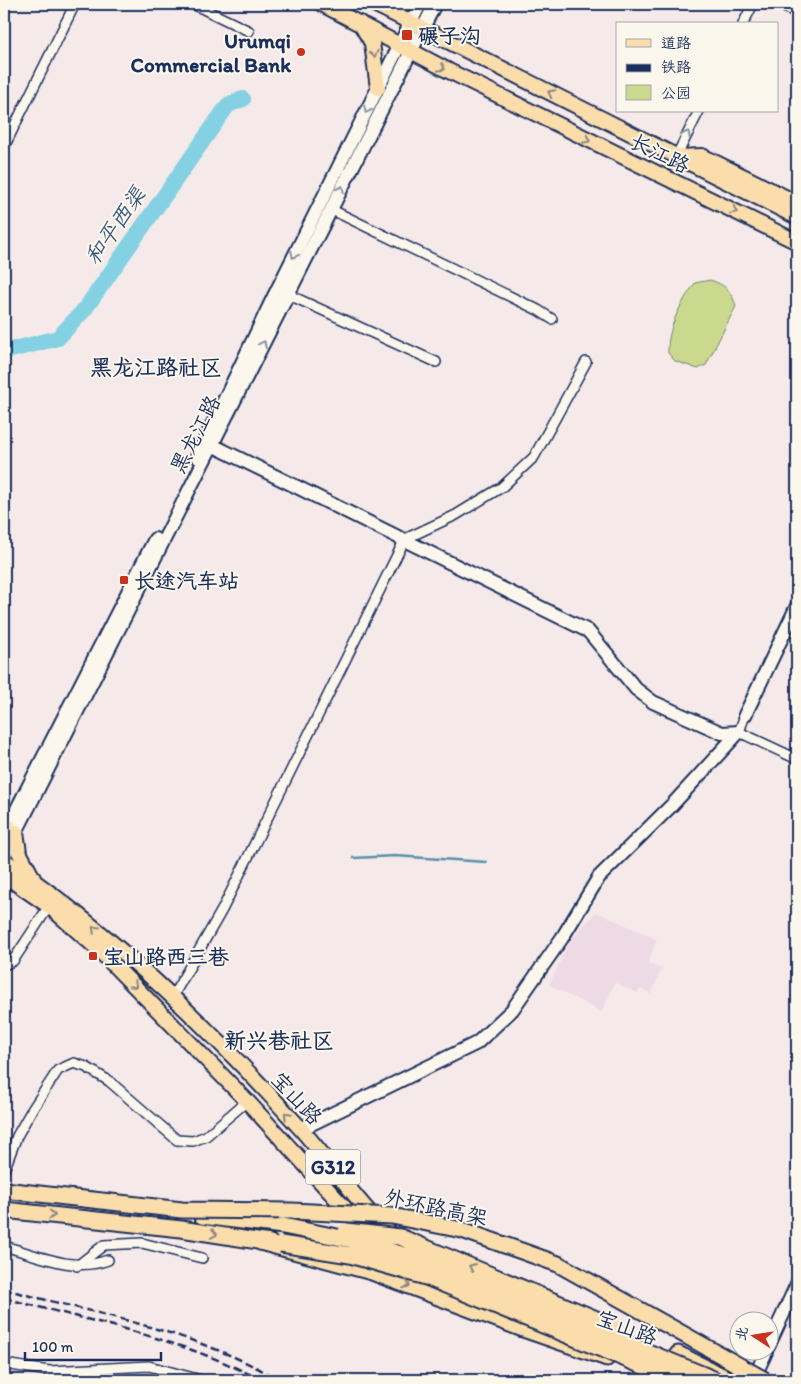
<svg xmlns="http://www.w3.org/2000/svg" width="801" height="1384" font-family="Itim,'LXGW WenKai TC',sans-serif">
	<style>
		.built { fill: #eedae5 }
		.green { fill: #cad98d; stroke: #728476 }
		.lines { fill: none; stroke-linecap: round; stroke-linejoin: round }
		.stream { stroke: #5990ad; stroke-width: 2.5 }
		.river { stroke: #83d1e2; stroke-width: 16 }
		.street-casing { stroke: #1b2f5e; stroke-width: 12 }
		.secondary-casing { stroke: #1b2f5e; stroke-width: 16 }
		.primary-casing { stroke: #1b2f5e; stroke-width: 18 }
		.highway-casing { stroke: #1b2f5e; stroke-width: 19 }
		.street { stroke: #fbf7ec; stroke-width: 9 }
		.secondary { stroke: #fbf7ec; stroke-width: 12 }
		.primary { stroke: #fbddab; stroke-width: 14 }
		.highway { stroke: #fbddab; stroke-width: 15 }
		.rail { stroke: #1b2f5e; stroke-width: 2.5; stroke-dasharray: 8 4; stroke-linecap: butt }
		.highway-bridge-casing { stroke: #1b2f5e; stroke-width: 19; stroke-linecap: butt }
		.highway-bridge { stroke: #fbddab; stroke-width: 15 }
		.oneway { stroke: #8b8684 }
		.oneway2 { stroke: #8b93a5 }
		.poi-dot { fill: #c8321e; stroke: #fbf7ec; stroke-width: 2 }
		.labels { text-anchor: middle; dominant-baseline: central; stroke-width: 4; stroke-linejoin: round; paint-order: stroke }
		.shield { fill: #fbf7ec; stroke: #5e6b89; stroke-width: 1 }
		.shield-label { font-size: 20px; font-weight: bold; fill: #1b2f5e }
		.poi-label { font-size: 21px; font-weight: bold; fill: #1b2f5e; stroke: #fbf7ec; text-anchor: start }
		.street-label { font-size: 21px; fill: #1b2f5e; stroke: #fbf7ec }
		.water-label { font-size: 22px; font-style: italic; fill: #35587f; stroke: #fbf7ec }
		.neighbourhood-label { font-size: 22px; font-weight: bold; fill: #1b2f5e; stroke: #fbf7ec }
	</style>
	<rect width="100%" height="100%" fill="#f5eae9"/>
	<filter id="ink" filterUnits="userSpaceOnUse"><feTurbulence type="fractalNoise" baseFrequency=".02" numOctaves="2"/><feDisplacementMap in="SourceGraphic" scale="10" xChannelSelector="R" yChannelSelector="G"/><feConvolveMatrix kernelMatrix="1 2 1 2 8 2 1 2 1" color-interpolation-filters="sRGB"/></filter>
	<g filter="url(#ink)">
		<!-- built -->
		<path class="built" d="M596,912L657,939L648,964L662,969L651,994L640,989L637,993L615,983L602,1012L549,985L570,941Z"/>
		<!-- green -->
		<path class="green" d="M710,280C726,285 731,291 736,306L706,365L698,369L675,361L668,353C667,328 681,303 695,283Z"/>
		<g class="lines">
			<!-- stream -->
			<path class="stream" d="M353,858L395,856L486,862"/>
			<!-- river -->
			<path class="river" d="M4,348L11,350L58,338L85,309L228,105L243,99"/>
			<!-- street casing -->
			<g class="street-casing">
				<path id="street" d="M193,4L249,31
					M778,4L797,13
					M743,24L753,4
					M4,147L75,4
					M676,157L699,111
					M330,209L538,310L552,319
					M287,294L436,362
					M745,715L739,732L797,759
					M4,965L13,961L49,906
					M173,996L222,910L405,539L456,515L502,487L534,457L586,362
					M4,1170L17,1136L30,1113L58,1070L74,1063L86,1067L109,1081L177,1140L193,1141L206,1136L247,1101
					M4,1246C37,1255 74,1273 108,1260
					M77,1266L104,1245L142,1243L202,1258
					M4,1364L49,1371L149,1366L201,1380"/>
			</g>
			<!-- secondary casing -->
			<g class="secondary-casing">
				<path id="secondary" d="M206,442L588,631L636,689L653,702L722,733L739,732
					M197,457L274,296L420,4
					M745,715L797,606
					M4,834L155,539
					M4,856L435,4
					M301,1129L477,1043L512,1010L562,938L599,877L672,805L739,732
					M768,1347L797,1284
					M753,1380L766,1352"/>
			</g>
			<!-- primary casing -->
			<g class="primary-casing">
				<path id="primary" d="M322,4L449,71L797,242
					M374,4L797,217
					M360,23L372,43L378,88
					M679,157L702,156L797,203
					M4,827L8,826
					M16,832L19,852L33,878
					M4,860C113,934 213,1031 301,1129C340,1173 372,1227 422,1258
					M4,875L49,906L99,950L247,1101L372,1238"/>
			</g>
			<!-- highway casing -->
			<g class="highway-casing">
				<path id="highway" d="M4,1210L181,1229L270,1243
					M202,1216L283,1226
					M260,1242L372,1272L523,1329L607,1358
					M678,1354L730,1380"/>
			</g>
			<!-- street -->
			<use href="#street" class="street"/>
			<!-- secondary -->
			<use href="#secondary" class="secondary"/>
			<!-- primary -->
			<use href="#primary" class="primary"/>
			<!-- highway -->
			<use href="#highway" class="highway"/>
			<!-- rail -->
			<path class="rail" d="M4,1289C96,1314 196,1331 279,1380
				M4,1298C90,1321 181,1338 261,1380"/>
			<!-- highway-bridge casing -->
			<g class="highway-bridge-casing">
				<path id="highway-bridge" d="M4,1190L182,1210L292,1211L392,1216L462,1230L558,1264L765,1380
					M283,1226L352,1240L431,1263L716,1380
					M346,1231L400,1237L613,1326
					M281,1244L350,1255L426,1277L677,1380"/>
			</g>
			<!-- highway-bridge -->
			<use href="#highway-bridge" class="highway-bridge"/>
		</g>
		<!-- one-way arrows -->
		<defs><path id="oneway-chevron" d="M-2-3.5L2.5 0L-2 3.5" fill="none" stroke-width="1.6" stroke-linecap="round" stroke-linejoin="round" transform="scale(1.25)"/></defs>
		<g class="oneway">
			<use href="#oneway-chevron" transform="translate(374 54) rotate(78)"/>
			<use href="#oneway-chevron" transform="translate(442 68) rotate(28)"/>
			<use href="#oneway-chevron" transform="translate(551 93) rotate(-153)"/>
			<use href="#oneway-chevron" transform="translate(587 140) rotate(26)"/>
			<use href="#oneway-chevron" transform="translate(734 211) rotate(26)"/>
			<use href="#oneway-chevron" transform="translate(95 929) rotate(-137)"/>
			<use href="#oneway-chevron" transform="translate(134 985) rotate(45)"/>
			<use href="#oneway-chevron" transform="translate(287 1115) rotate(-134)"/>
			<use href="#oneway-chevron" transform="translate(52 1215) rotate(6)"/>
			<use href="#oneway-chevron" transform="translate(214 1234) rotate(10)"/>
			<use href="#oneway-chevron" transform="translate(472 1267) rotate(-157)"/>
			<use href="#oneway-chevron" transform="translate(407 1285) rotate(21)"/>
		</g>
		<g class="oneway2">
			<use href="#oneway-chevron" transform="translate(367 110) rotate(117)"/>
			<use href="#oneway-chevron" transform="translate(687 134) rotate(-63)"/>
			<use href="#oneway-chevron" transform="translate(341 189) rotate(-63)"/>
			<use href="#oneway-chevron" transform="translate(294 255) rotate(117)"/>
			<use href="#oneway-chevron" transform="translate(263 344) rotate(-64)"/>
		</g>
	</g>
	<!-- markers -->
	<g class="poi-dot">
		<rect x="401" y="29" width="12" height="12" rx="2.5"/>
		<circle cx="301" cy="52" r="5"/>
		<rect x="119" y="575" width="10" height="10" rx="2.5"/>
		<rect x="88" y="951" width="10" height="10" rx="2.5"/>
	</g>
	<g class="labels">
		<!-- shield labels -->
		<rect class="shield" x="305.5" y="1149.5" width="55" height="35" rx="4"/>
		<g class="shield-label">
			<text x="333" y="1167">G312</text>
		</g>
		<!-- poi labels -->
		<g class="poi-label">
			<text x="418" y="35">碾子沟</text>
			<text x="291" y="40" text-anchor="end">Urumqi<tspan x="291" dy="24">Commercial Bank</tspan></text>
			<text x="134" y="580">长途汽车站</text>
			<text x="103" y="956">宝山路西三巷</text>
		</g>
		<!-- street labels -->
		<g class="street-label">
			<text transform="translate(660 153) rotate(26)">长江路</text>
			<text transform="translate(195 434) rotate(-63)">黑龙江路</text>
			<text transform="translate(297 1098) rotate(47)">宝山路</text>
			<text transform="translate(436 1207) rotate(12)">外环路高架</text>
			<text transform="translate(627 1327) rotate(20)">宝山路</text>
		</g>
		<!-- water labels -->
		<g class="water-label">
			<text transform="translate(115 226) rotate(-55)">和平西渠</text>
		</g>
		<!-- neighbourhood labels -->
		<g class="neighbourhood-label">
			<text x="156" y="367">黑龙江路社区</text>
			<text x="279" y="1040">新兴巷社区</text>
		</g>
	</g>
	<!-- margin -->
	<rect width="801" height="1384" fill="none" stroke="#fbf7ec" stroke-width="20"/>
	<rect x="10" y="10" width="781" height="1364" fill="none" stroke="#1b2f5e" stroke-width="2" filter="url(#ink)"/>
	<!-- legend -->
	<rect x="616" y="22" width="162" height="90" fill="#fbf7ec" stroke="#a1a7b3"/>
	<rect x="626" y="39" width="25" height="8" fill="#fbddab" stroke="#a1a7b3"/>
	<text x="661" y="48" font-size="15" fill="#1b2f5e">道路</text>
	<rect x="626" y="64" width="25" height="8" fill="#1b2f5e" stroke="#a1a7b3"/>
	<text x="661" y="72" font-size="15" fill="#1b2f5e">铁路</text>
	<rect x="626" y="85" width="25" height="15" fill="#cad98d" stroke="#a1a7b3"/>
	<text x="661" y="98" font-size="15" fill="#1b2f5e">公园</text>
	<!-- north arrow -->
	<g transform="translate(754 1336) rotate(282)"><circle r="24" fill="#fbf7ec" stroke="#a1a7b3"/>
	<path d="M0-4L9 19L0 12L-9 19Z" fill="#c8321e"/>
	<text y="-8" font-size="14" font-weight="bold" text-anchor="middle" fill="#1b2f5e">北</text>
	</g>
	<!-- scale -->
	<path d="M25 1352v8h136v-8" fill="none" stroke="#1b2f5e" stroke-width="2.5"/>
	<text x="32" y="1352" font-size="15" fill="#1b2f5e" stroke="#fbf7ec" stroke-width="4" paint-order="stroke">100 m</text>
</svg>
